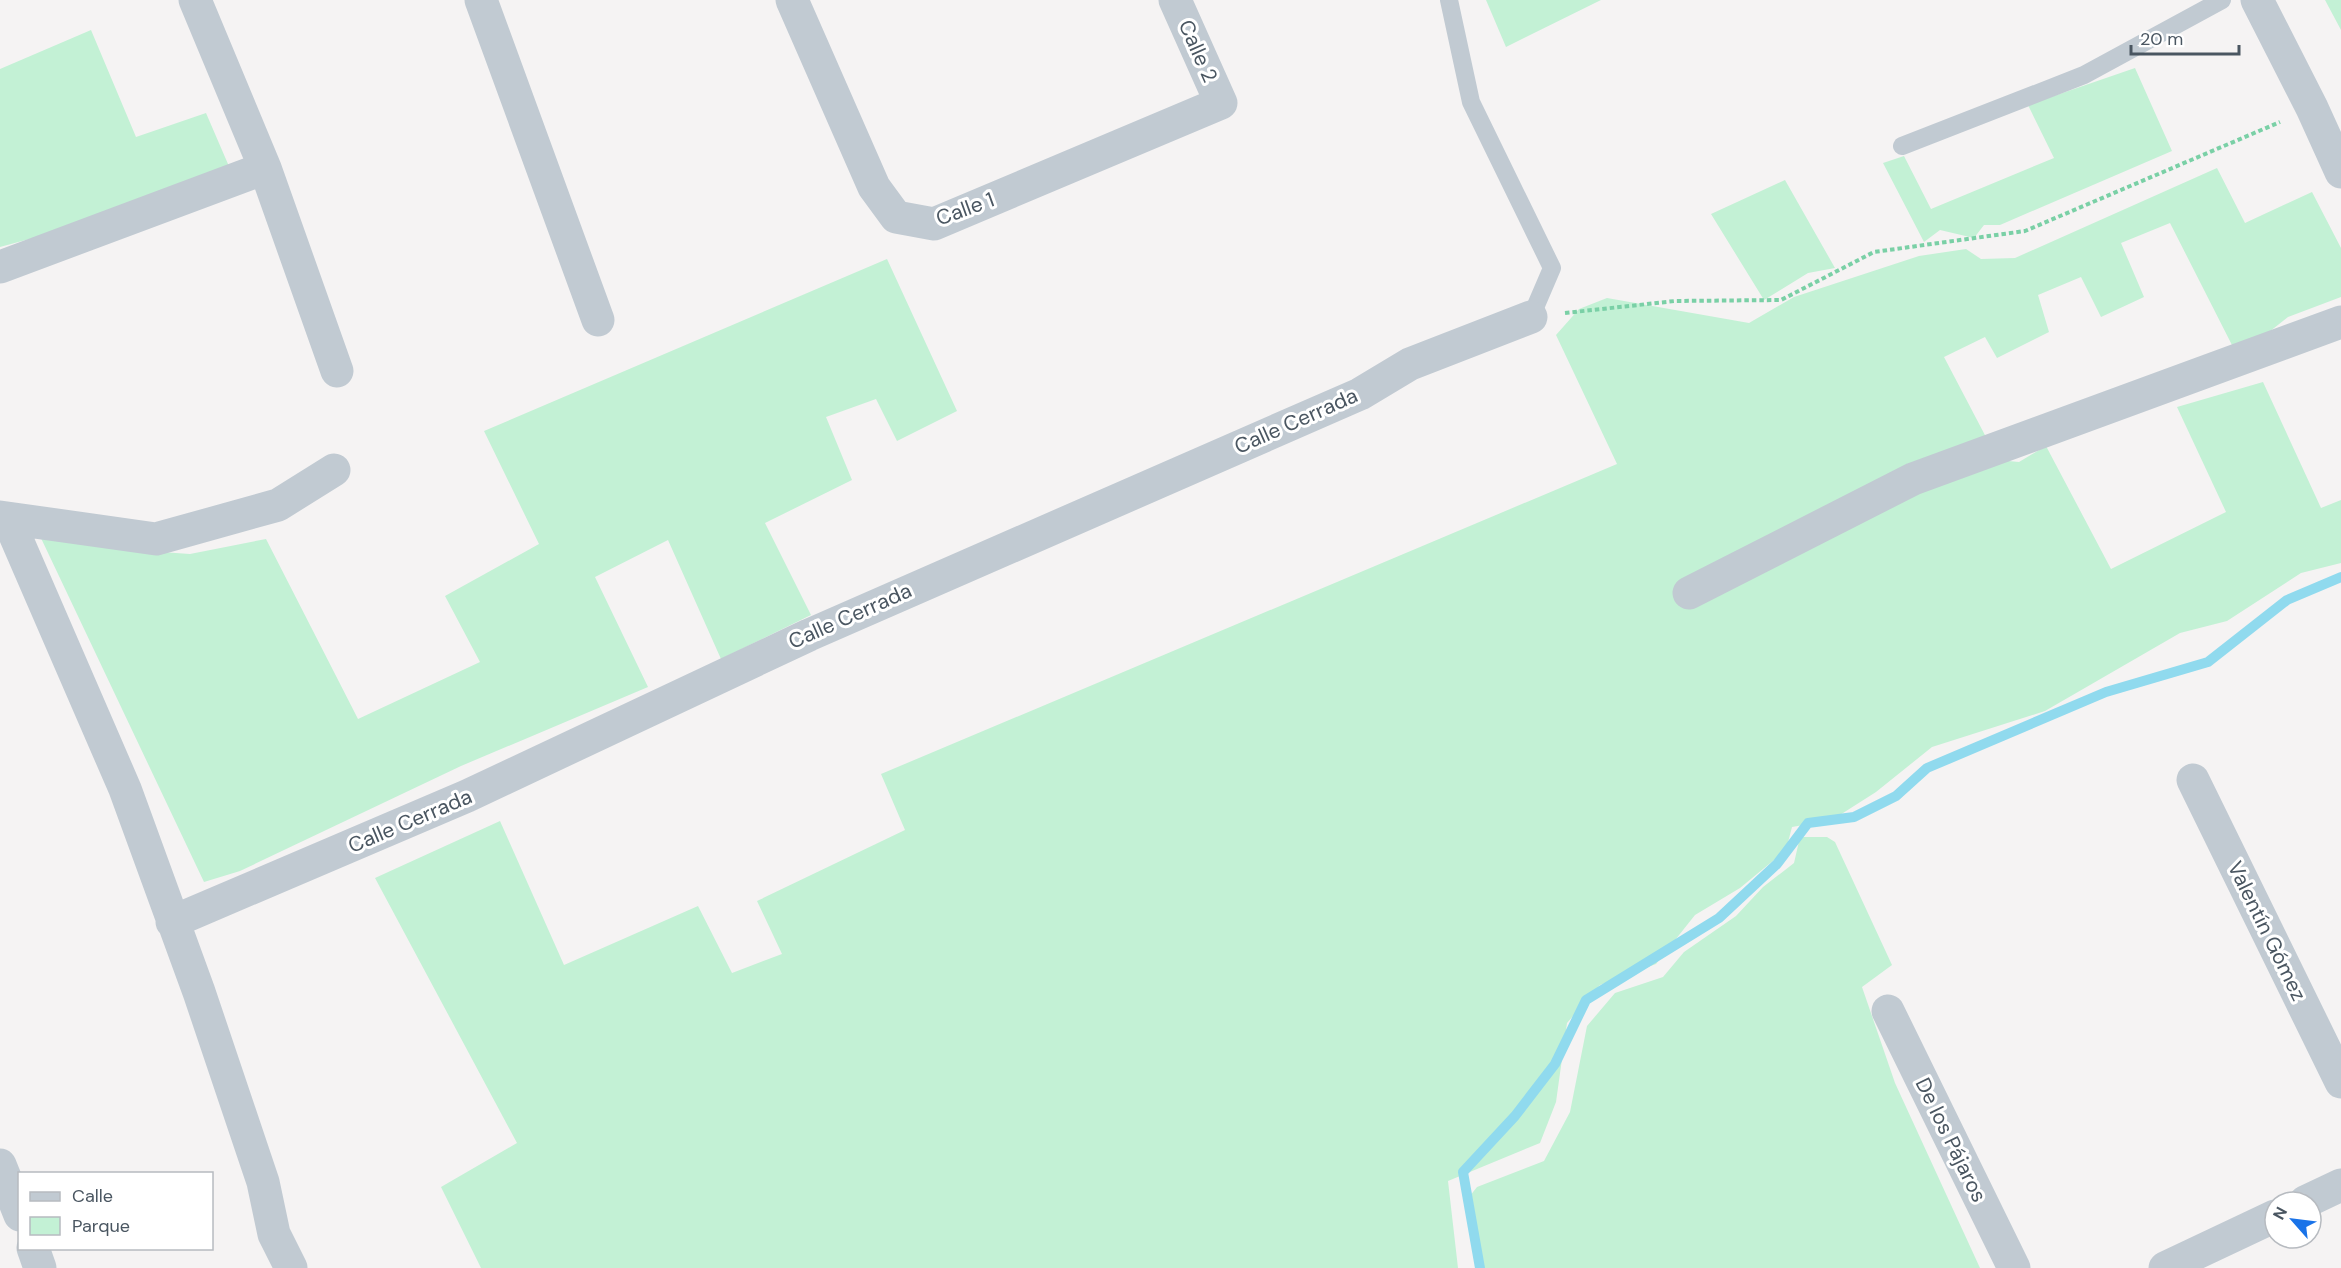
<svg xmlns="http://www.w3.org/2000/svg" width="2341" height="1268" font-family="'DM Sans',sans-serif">
	<style>
		.green { fill: #c3f1d5 }
		.lines { fill: none; stroke-linecap: round; stroke-linejoin: round }
		.stream { stroke: #90daee; stroke-width: 10 }
		.path { stroke: #7ad0a6; stroke-width: 4; stroke-dasharray: 4.5 3; stroke-linecap: butt }
		.lane { stroke: #c1cad2; stroke-width: 18 }
		.street { stroke: #c1cad2; stroke-width: 33 }
		.labels { text-anchor: middle; dominant-baseline: central; stroke-width: 6; stroke-linejoin: round; paint-order: stroke }
		.street-label { font-size: 21px; fill: #4a5661; stroke: #fff }
	</style>
	<rect width="100%" height="100%" fill="#f5f3f3"/>
	<!-- green -->
	<path class="green" d="M1486,0H1601L1506,47Z
		M2325,0H2341V30Z
		M91,30L136,137L206,113L231,171L81,225L0,247V69Z
		M2135,68L2172,151L2000,225H1984L1974,238L1940,230L1924,242L1883,163L1904,156L1931,209L2054,158L2028,105Z
		M2217,168L2245,223L2312,192L2341,248V297L2288,317L2264,336L2234,349L2170,223L2121,243L2144,297L2101,317L2081,277L2038,295L2049,332L1997,358L1985,337L1944,357L1998,460L2019,462L2046,446L2111,569L2226,512L2177,407L2263,382L2321,508L2341,500V563L2301,573L2227,621L2180,633L2045,711L1932,747L1876,792L1832,820L1792,827L1786,850L1740,888L1695,915L1656,964L1600,985L1567,1023L1556,1102L1540,1143L1448,1181L1458,1268H481L441,1187L517,1143L375,878L500,821L564,965L698,906L732,973L782,954L757,901L905,830L881,774L1617,464L1556,335L1579,309L1607,298L1749,323L1794,297L1919,256L1966,249L1981,259L2015,258Z
		M1785,180L1835,268L1808,273L1764,300L1711,214Z
		M887,259L957,411L897,441L876,399L826,417L852,480L765,523L811,615L721,659L668,540L595,577L648,687L461,766L240,871L204,882L40,536L118,549L190,554L266,539L358,719L480,662L445,596L539,544L484,431Z
		M1800,837H1827L1835,842L1892,965L1862,987L1895,1083L1980,1268H1479L1469,1229L1466,1201L1477,1187L1544,1161L1570,1112L1587,1026L1615,993L1663,977L1684,952L1736,916L1763,887L1794,863Z"/>
	<g class="lines">
		<!-- stream -->
		<path class="stream" d="M1480,1268L1463,1172L1515,1116L1555,1064L1586,1000L1719,918L1777,864L1808,823L1854,817L1896,796L1927,768L2106,692L2208,662L2287,600L2341,577"/>
		<!-- path -->
		<path class="path" d="M1565,313L1675,301L1781,300L1874,252L2025,231L2280,122"/>
		<!-- lane -->
		<path class="lane" d="M1449,0L1471,102L1552,268L1531,317
			M1902,146L2084,75L2222,0"/>
		<!-- street -->
		<path class="street" d="M195,0L265,168L337,371
			M481,0L598,320
			M792,0L874,187L896,217L934,224L1221,103L1175,0
			M2257,0L2312,108L2341,172
			M0,267L265,168
			M0,517L156,539L278,505L334,470
			M8,519L125,789L199,992L263,1182L274,1234L291,1268
			M1689,593L1913,479L2341,322
			M2193,780L2341,1082
			M172,922L467,796L809,635L1360,394L1410,364L1531,317
			M1888,1011L2014,1268
			M0,1165L20,1215
			M2305,1202L2341,1185
			M33,1248L40,1268
			M2165,1268L2275,1216"/>
	</g>
	<g class="labels">
		<!-- street labels -->
		<g class="street-label">
			<text transform="translate(1198 51) rotate(66)">Calle 2</text>
			<text transform="translate(965 209) rotate(-20)">Calle 1</text>
			<text transform="translate(1296 421) rotate(-24)">Calle Cerrada</text>
			<text transform="translate(850 616) rotate(-24)">Calle Cerrada</text>
			<text transform="translate(410 821) rotate(-23)">Calle Cerrada</text>
			<text transform="translate(2267 931) rotate(64)">Valentín Gómez</text>
			<text transform="translate(1951 1140) rotate(64)">De los Pájaros</text>
		</g>
	</g>
	<!-- legend -->
	<rect x="18" y="1172" width="195" height="78" fill="#ffffff" stroke="#b7bbc0" stroke-width="1.5"/>
	<rect x="30" y="1192" width="30" height="9" fill="#c1cad2" stroke="#b7bbc0" stroke-width="1.5"/>
	<text x="72" y="1202" font-size="18" fill="#4a5661">Calle</text>
	<rect x="30" y="1217" width="30" height="18" fill="#c3f1d5" stroke="#b7bbc0" stroke-width="1.5"/>
	<text x="72" y="1232" font-size="18" fill="#4a5661">Parque</text>
	<!-- north arrow -->
	<g transform="translate(2293 1220) rotate(298)"><circle r="28" fill="#ffffff" stroke="#b7bbc0" stroke-width="1.5"/>
	<path d="M0-4.5L10 22L0 15L-10 22Z" fill="#1a73e8"/>
	<text y="-9" font-size="16" font-weight="bold" text-anchor="middle" fill="#4a5661">N</text>
	</g>
	<!-- scale -->
	<path d="M2131 45v9h108v-9" fill="none" stroke="#4a5661" stroke-width="3"/>
	<text x="2140" y="45" font-size="18" fill="#4a5661" stroke="#ffffff" stroke-width="4.5" paint-order="stroke">20 m</text>
</svg>
